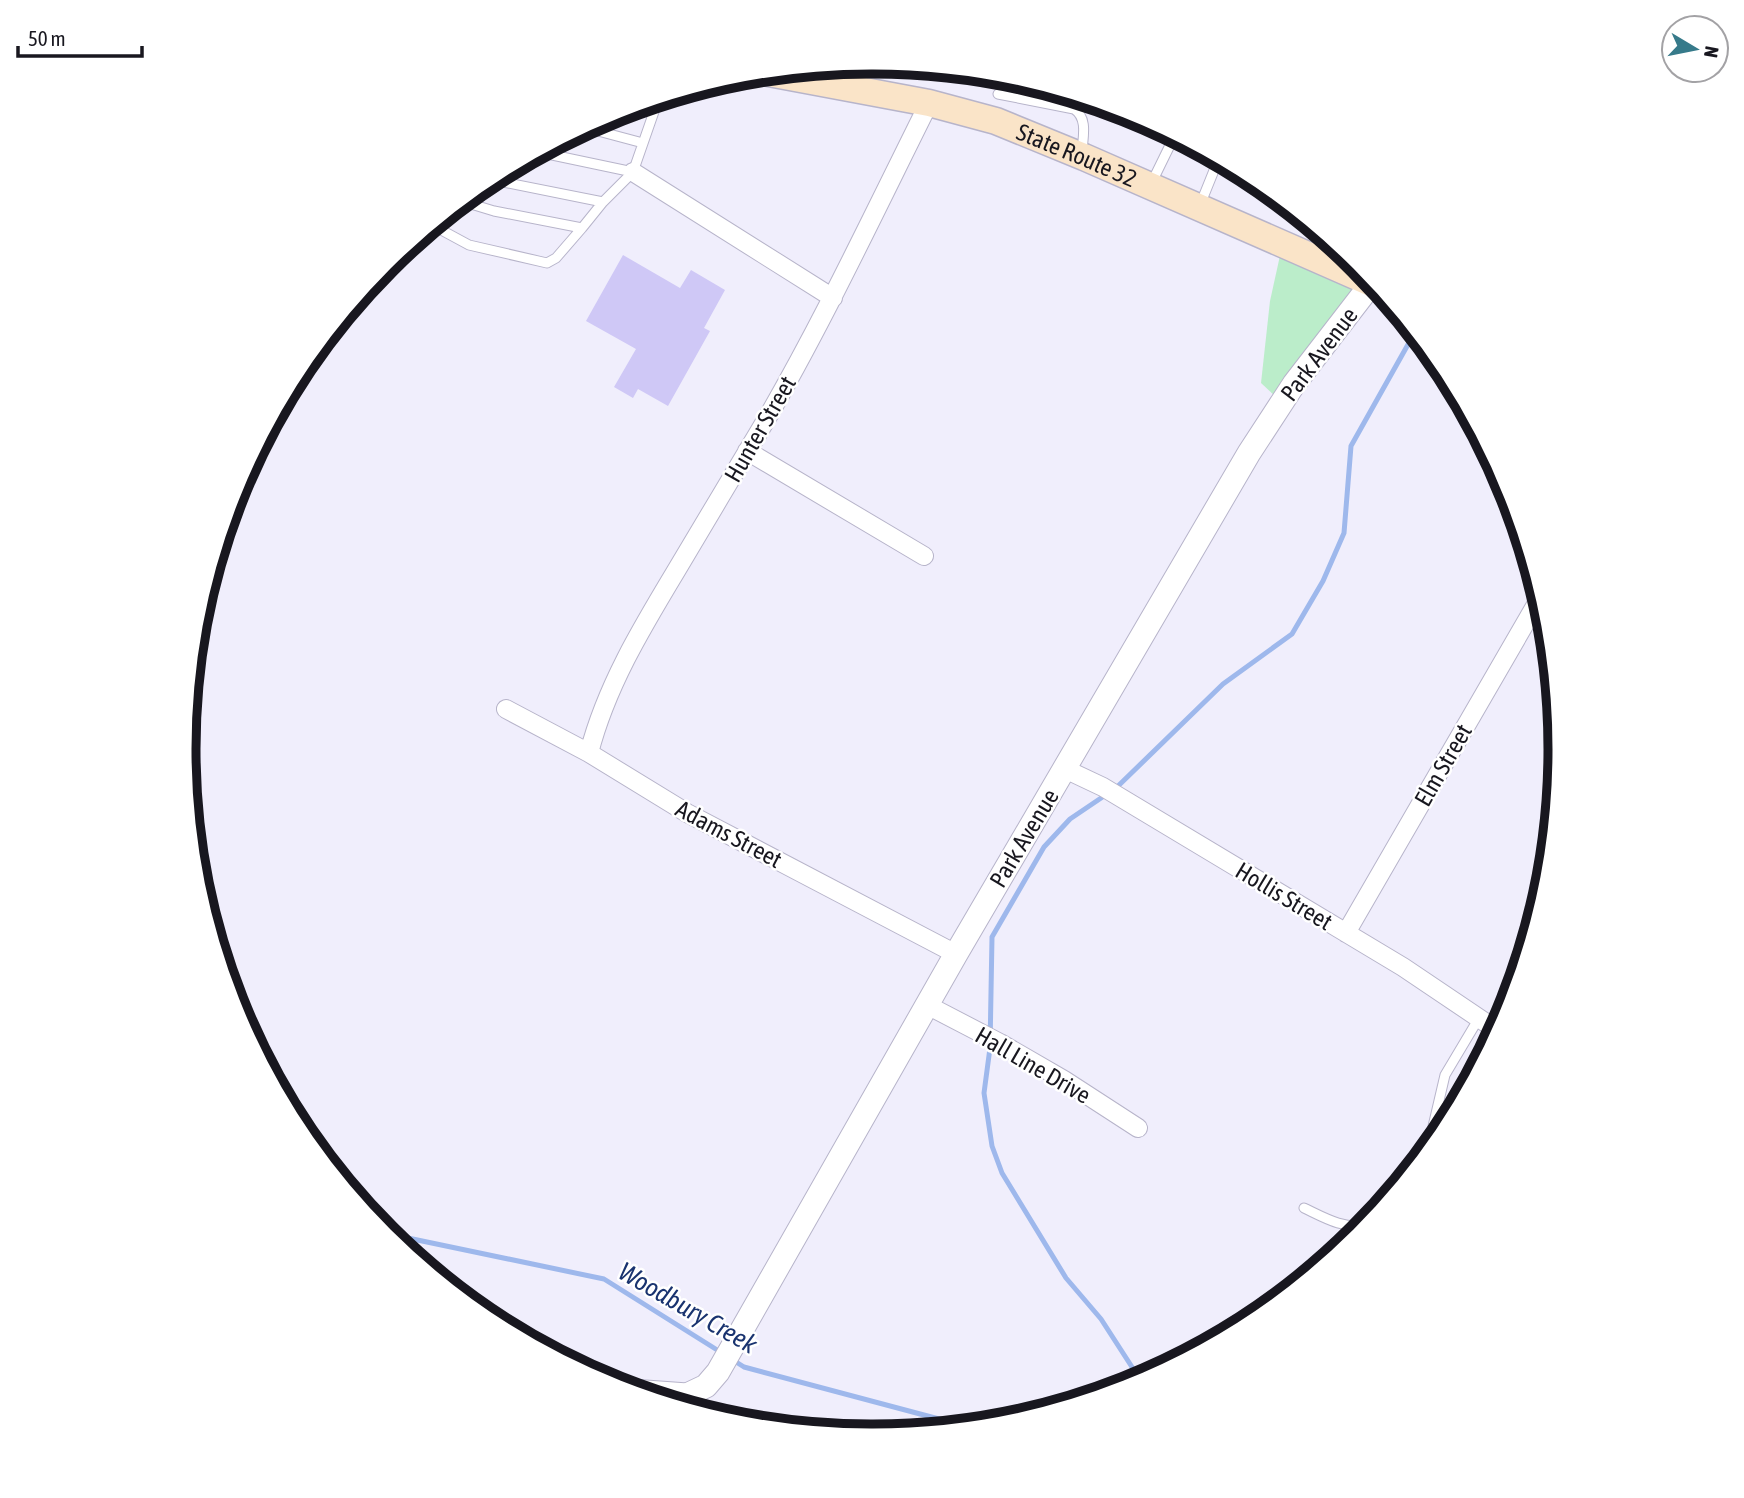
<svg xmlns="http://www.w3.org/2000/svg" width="1744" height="1498" font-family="'Asap Condensed',sans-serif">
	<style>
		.green { fill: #bbedca }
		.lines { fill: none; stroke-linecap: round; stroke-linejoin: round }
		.stream { stroke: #9eb8ec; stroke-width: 5 }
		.building { fill: #cfc8f6 }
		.service-casing { stroke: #b7b4ca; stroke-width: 11 }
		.minor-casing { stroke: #b7b4ca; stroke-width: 20 }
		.tertiary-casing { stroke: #b7b4ca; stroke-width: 25 }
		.secondary-casing { stroke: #b7b4ca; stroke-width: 29 }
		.path { stroke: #93929d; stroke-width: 2.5; stroke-dasharray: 5 5; stroke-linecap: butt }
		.service { stroke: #fff; stroke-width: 9 }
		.minor { stroke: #fff; stroke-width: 18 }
		.tertiary { stroke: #fff; stroke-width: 23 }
		.secondary { stroke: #fae4c8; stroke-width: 26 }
		.labels { text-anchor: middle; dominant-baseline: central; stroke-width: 5; stroke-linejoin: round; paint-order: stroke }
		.street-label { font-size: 24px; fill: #18171f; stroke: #fff }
		.water-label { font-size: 26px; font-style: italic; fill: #19336f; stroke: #fff }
		.rim { fill: none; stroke: #18171f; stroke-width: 9 }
	</style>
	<rect width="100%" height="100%" fill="#f0eefc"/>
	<!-- green -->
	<path class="green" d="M1281,251L1362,284L1276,397L1261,383L1270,301Z"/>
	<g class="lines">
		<!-- stream -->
		<path class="stream" d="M1115,789L1223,684L1292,634L1323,581L1344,533L1351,446L1415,332
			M1107,794L1070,819L1044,847L992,937L990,1048L984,1093L992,1146L1002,1173L1066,1278L1101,1319L1141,1381
			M384,1233L604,1279L722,1353
			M733,1360L744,1367L969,1427"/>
	</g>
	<!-- building -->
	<path class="building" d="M623,255L680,288L691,270L725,290L704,328L710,331L668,406L638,389L633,398L614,387L636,349L586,321Z"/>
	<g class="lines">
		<!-- service casing -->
		<g class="service-casing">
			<path id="service" d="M998,94L1074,109C1088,118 1083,137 1082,151
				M583,127L643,143
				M538,152L633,172
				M488,179L603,202
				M1151,184L1175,135
				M461,201L494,211L582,228L603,202L633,172L656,106L644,103
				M468,204L479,186
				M1200,205L1219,158
				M432,225L469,245L547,263L556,258L582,228
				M1427,1152L1445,1075L1479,1018
				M1304,1208C1325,1218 1343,1229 1366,1225"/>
		</g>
		<!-- minor casing -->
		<g class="minor-casing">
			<path id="minor" d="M633,172L833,298
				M747,451L924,556
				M506,709L589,753L687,813L956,954
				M589,753C606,687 641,629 676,571C705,522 734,474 763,425C824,320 875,211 929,103
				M1065,769L1103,787L1403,967L1498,1031
				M1346,933L1541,596
				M927,1005L1000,1043L1064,1080L1138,1128"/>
		</g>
		<!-- tertiary casing -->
		<g class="tertiary-casing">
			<path id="tertiary" d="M632,1391L687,1395L706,1386L718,1372L956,954L1249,453L1294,384L1372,283"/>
		</g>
		<!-- secondary casing -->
		<g class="secondary-casing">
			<g id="secondary">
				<path id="s1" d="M763,72L929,103L996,121L1084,157L1376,285"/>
			</g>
		</g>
		<!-- path -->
		<path class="path" d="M708,1407L724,1415L754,1425"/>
		<!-- service -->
		<use href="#service" class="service"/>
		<!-- minor -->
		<use href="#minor" class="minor"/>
		<!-- tertiary -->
		<use href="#tertiary" class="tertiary"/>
		<!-- secondary -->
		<use href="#secondary" class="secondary"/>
	</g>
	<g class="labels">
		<!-- street labels -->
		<g class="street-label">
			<text stroke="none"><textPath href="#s1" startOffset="326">State Route 32</textPath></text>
			<text transform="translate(1319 354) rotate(-53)">Park Avenue</text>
			<text transform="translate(760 429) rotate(-60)">Hunter Street</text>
			<text transform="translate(1443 765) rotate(-60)">Elm Street</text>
			<text transform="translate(729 834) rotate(28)">Adams Street</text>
			<text transform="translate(1024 838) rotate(-59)">Park Avenue</text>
			<text transform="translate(1284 896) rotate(31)">Hollis Street</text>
			<text transform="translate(1033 1065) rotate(30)">Hall Line Drive</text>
		</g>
		<!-- water labels -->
		<g class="water-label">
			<text transform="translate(688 1308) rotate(30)">Woodbury Creek</text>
		</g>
	</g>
	<!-- crop -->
	<path d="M0 0H1744V1498H0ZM871 74H873A675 675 0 0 1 1548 749V749A675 675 0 0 1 873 1424H871A675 675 0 0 1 196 749V749A675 675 0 0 1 871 74Z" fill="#fff" fill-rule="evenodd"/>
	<path class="rim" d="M871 74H873A675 675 0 0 1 1548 749V749A675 675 0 0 1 873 1424H871A675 675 0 0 1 196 749V749A675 675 0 0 1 871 74Z"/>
	<!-- north arrow -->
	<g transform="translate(1695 49) rotate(100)"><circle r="33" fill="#ffffff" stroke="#a3a2a5" stroke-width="2"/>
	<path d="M0-5L12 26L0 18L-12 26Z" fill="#367a8a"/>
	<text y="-10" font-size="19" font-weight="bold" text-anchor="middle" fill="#18171f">N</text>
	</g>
	<!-- scale -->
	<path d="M18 46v10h124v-10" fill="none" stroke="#18171f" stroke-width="3.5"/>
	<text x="28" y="46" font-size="21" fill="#18171f" stroke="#ffffff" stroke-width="5" paint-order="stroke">50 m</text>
</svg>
